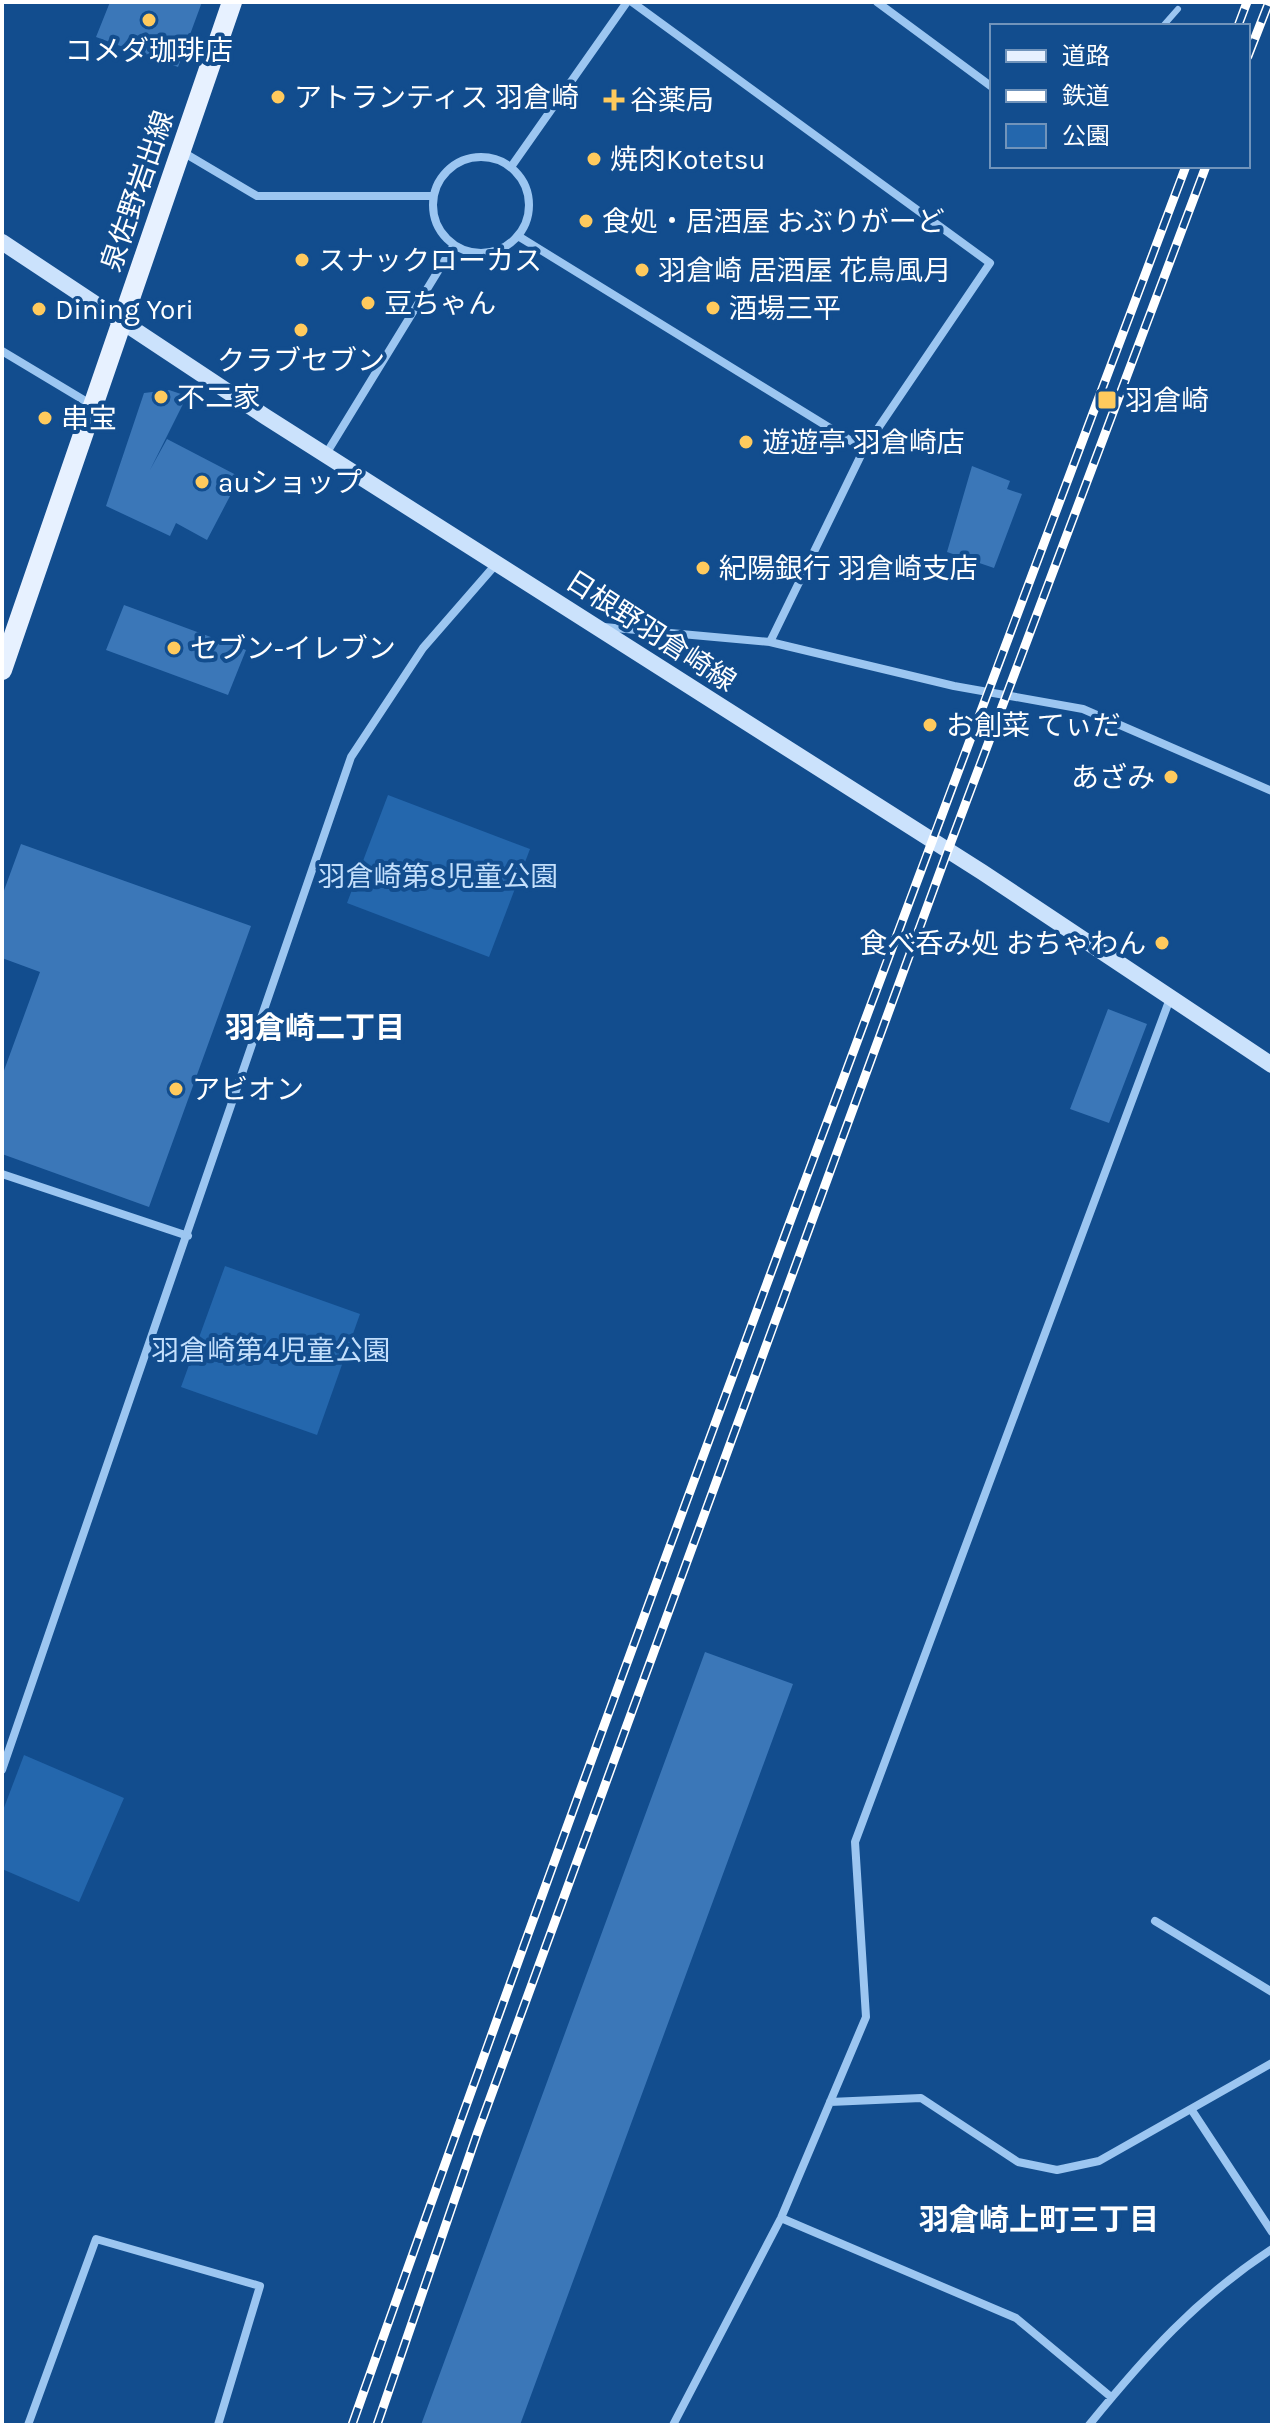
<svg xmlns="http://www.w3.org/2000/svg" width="1274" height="2427" font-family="Karla,'Noto Sans JP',sans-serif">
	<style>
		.green { fill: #2467ad }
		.building { fill: #3b77b8 }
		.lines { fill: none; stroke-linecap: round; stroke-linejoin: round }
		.service { stroke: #9cc6f1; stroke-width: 6 }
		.minor { stroke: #9cc6f1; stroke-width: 8 }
		.secondary { stroke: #cbe2fc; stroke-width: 16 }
		.primary { stroke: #e7f1ff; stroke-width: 20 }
		.rail-casing { stroke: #fff; stroke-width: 9 }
		.rail { stroke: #124d8e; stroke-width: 6; stroke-dasharray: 18; stroke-linecap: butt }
		.poi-dot { fill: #ffca5d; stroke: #124d8e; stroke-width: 3 }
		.labels { text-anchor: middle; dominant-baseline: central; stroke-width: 8; stroke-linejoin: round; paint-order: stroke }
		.poi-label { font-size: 28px; fill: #fff; stroke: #124d8e; text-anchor: start }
		.street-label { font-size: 28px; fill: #fff; stroke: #124d8e }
		.park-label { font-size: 28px; fill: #c3dffc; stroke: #124d8e }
		.neighbourhood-label { font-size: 30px; font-weight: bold; fill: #fff; stroke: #124d8e }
	</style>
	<rect width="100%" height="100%" fill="#124d8e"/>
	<!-- green -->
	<path class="green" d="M388,795L530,849L489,957L347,903Z
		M225,1266L360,1314L317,1435L181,1387Z
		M24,1755L124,1798L79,1902L2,1869V1813Z"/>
	<!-- building -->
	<path class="building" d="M110,2H202L178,67L96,37Z
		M169,390L187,396L150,470L167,439L240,477L207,540L176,523L170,536L106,506L144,393Z
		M972,466L1010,481L1007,489L1022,494L994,568L947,552Z
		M124,605L246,650L228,695L106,650Z
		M21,844L251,926L149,1207L2,1154V1076L40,972L2,958V896Z
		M1108,1009L1147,1024L1109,1123L1070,1109Z
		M705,1652L793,1684L520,2425H421Z"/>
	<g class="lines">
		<!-- service -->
		<path class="service" d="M1163,26L1178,9"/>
		<!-- minor -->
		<path class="minor" d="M877,2L992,87
			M181,151L257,196H433
			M433 205a48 48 0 1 1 96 0a48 48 0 1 1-96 0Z
			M511,167L627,2
			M518,236L864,449L990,263L632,2
			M2,351L92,405
			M326,454L454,245
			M604,627L770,642L954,686L1083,709L1272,791
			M770,642L864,449
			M2,1174L188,1236
			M2,1770L351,757L423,648L497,563
			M1155,1921L1272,1992
			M830,2102L921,2098L1018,2162L1057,2170L1099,2161L1272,2063
			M1191,2109L1272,2232
			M781,2218L1016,2318L1111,2397
			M28,2425L96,2239L260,2286L218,2425
			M673,2425L781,2218L866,2017L855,1842L1171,996
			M1089,2425C1146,2355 1196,2299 1272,2249"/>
		<!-- secondary -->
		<path class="secondary" d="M2,242L266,417L982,872L1272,1065"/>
		<!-- primary -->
		<path class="primary" d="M2,670L232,2"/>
		<!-- rail casing -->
		<g class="rail-casing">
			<path id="rail" d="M1238,26L1247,2
				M1248,56L1269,2
				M352,2425C620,1668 903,917 1186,166
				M377,2425L477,2134L948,850L1206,166"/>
		</g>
		<!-- rail -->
		<use href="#rail" class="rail"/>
	</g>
	<!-- markers -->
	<g class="poi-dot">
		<circle cx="149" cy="20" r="8"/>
		<circle cx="278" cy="97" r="8"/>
		<path d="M610 88h8v8h8v8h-8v8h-8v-8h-8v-8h8z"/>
		<circle cx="594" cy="159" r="8"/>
		<circle cx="586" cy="221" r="8"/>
		<circle cx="302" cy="260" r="8"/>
		<circle cx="642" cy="270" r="8"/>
		<circle cx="368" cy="303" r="8"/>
		<circle cx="713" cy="308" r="8"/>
		<circle cx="39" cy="309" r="8"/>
		<circle cx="301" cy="330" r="8"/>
		<circle cx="161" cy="397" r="8"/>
		<rect x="1097" y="390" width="20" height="20" rx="4"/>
		<circle cx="45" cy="418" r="8"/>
		<circle cx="746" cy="442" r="8"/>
		<circle cx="202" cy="482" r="8"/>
		<circle cx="703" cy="568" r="8"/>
		<circle cx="174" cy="648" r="8"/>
		<circle cx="930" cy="725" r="8"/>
		<circle cx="1171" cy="777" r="8"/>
		<circle cx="1162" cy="943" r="8"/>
		<circle cx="176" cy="1089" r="8"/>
	</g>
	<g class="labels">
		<!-- poi labels -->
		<g class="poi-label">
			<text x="149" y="50" text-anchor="middle">コメダ珈琲店</text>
			<text x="294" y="97">アトランティス 羽倉崎</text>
			<text x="630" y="100">谷薬局</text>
			<text x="610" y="159">焼肉Kotetsu</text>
			<text x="602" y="221">食処・居酒屋 おぶりがーど</text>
			<text x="318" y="260">スナックローカス</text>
			<text x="658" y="270">羽倉崎 居酒屋 花鳥風月</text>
			<text x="384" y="303">豆ちゃん</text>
			<text x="729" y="308">酒場三平</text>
			<text x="55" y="309">Dining Yori</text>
			<text x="301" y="360" text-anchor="middle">クラブセブン</text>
			<text x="177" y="397">不二家</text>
			<text x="1125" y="400">羽倉崎</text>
			<text x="61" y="418">串宝</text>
			<text x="762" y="442">遊遊亭 羽倉崎店</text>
			<text x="218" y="482">auショップ</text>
			<text x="719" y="568">紀陽銀行 羽倉崎支店</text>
			<text x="190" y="648">セブン-イレブン</text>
			<text x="946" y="725">お創菜 てぃだ</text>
			<text x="1155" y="777" text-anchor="end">あざみ</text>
			<text x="1146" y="943" text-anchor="end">食べ呑み処 おちゃわん</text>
			<text x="192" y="1089">アビオン</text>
		</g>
		<!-- street labels -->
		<g class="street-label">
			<text transform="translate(137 191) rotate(-71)">泉佐野岩出線</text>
			<text transform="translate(651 631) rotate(33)">日根野羽倉崎線</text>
		</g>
		<!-- park labels -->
		<g class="park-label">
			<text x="438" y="876">羽倉崎第8児童公園</text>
			<text x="271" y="1350">羽倉崎第4児童公園</text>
		</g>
		<!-- neighbourhood labels -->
		<g class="neighbourhood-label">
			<text x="315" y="1028">羽倉崎二丁目</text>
			<text x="1039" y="2220">羽倉崎上町三丁目</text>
		</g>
	</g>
	<!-- border -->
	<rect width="1274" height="2427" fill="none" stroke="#ffffff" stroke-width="8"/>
	<!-- legend -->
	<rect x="990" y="24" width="260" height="144" fill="#124d8e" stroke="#7194bb" stroke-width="2"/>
	<rect x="1006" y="50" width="40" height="12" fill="#e7f1ff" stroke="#7194bb" stroke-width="2"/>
	<text x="1062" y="64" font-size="24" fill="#ffffff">道路</text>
	<rect x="1006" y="90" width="40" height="12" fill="#ffffff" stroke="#7194bb" stroke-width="2"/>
	<text x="1062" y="104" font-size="24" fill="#ffffff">鉄道</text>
	<rect x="1006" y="124" width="40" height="24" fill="#2467ad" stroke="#7194bb" stroke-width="2"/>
	<text x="1062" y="144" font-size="24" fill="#ffffff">公園</text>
</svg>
